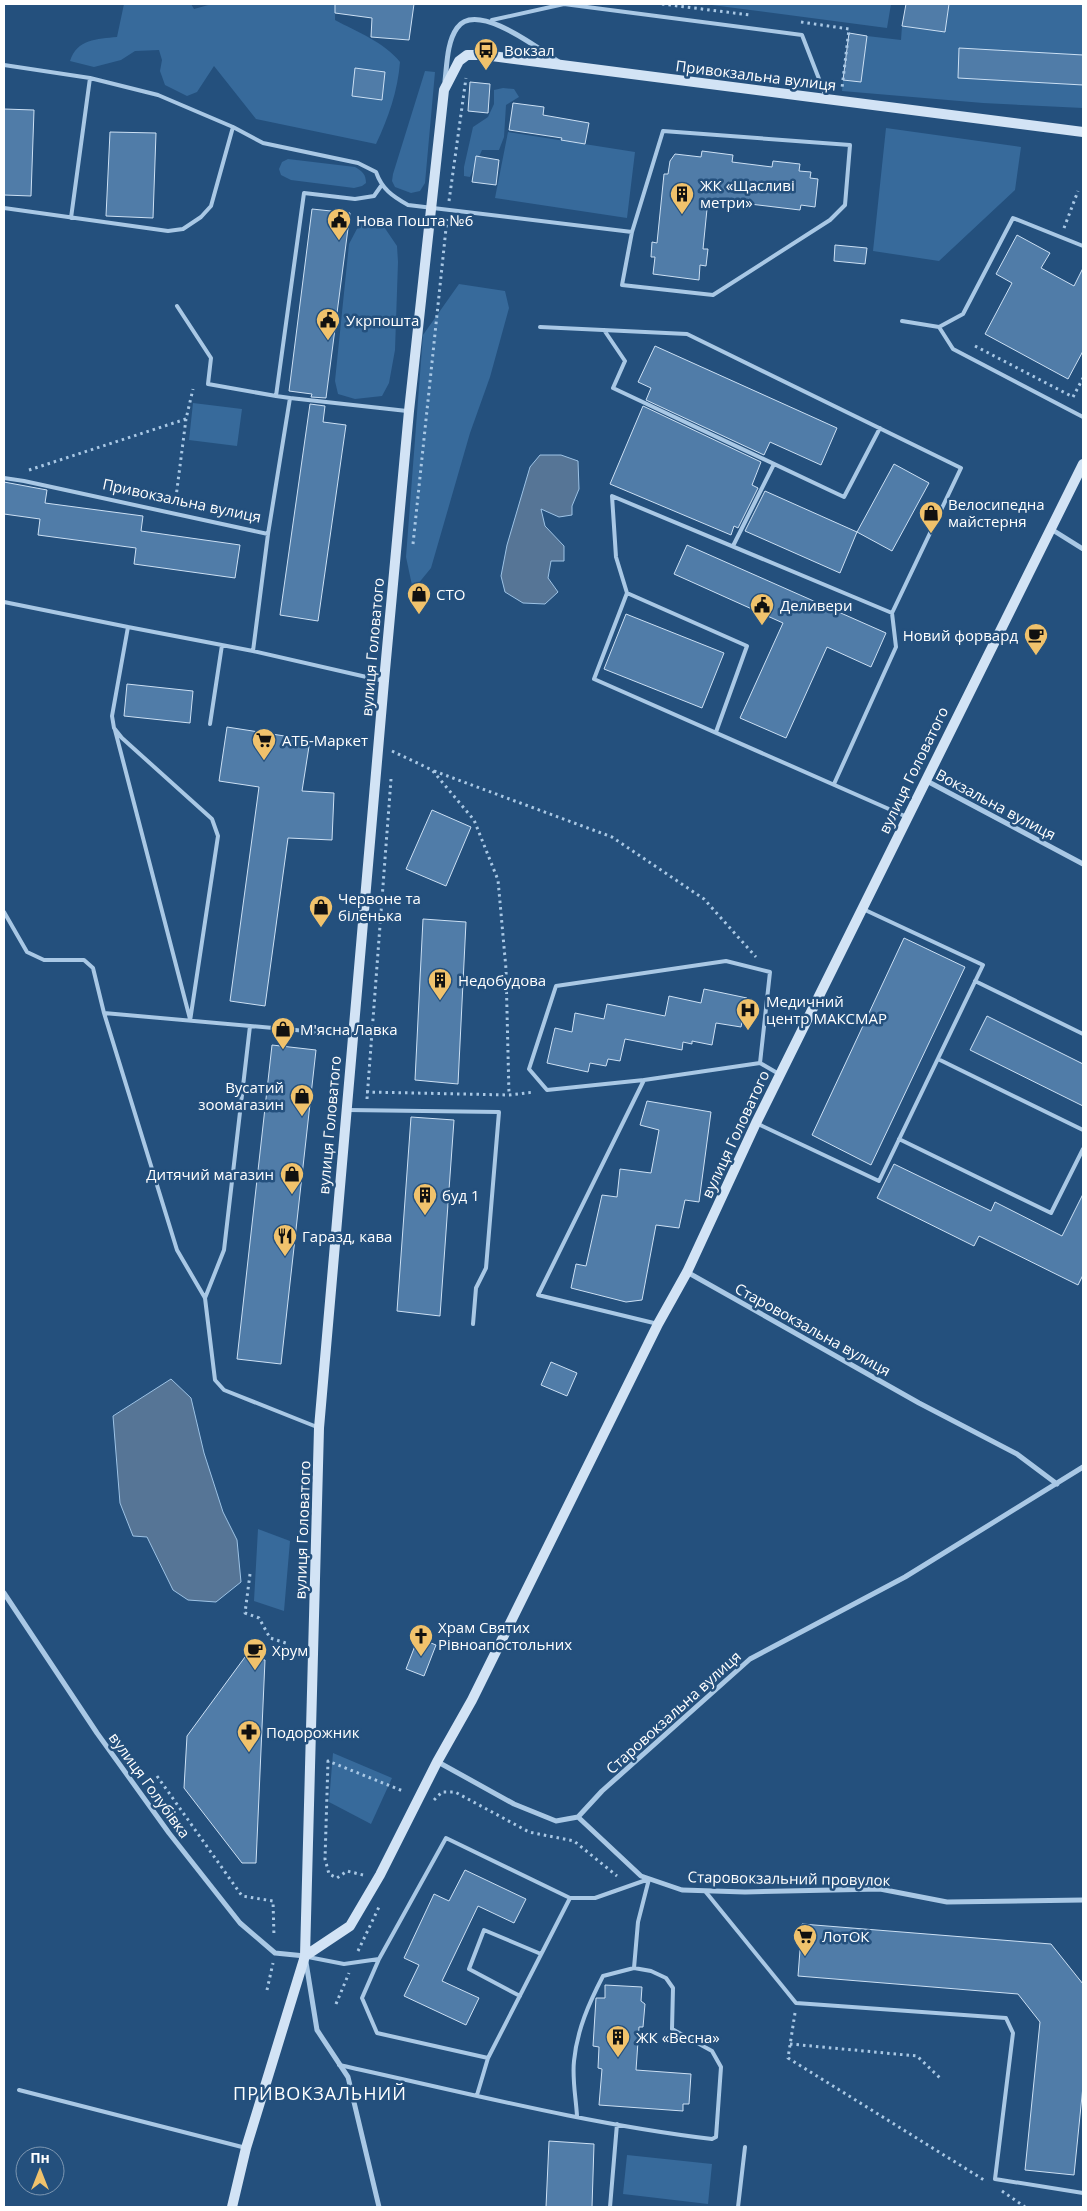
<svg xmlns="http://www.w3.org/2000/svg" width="1087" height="2211" font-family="'Open Sans',sans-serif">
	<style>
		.green { fill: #376a9b }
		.water { fill: #567596; stroke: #9dc3e6 }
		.building { fill: #507ca8; stroke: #cce0f4 }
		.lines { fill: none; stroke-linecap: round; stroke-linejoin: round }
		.path { stroke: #a9c8e5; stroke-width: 3; stroke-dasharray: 2.5 4; stroke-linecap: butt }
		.lane { stroke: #a9c8e5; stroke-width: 4 }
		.street { stroke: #a9c8e5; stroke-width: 5 }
		.secondary { stroke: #d2e3f5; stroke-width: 10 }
		.labels { text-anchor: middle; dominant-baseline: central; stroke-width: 5; stroke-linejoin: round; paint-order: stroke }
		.poi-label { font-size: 15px; fill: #fff; stroke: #24507d; text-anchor: start }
		.street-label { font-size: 15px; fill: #fff; stroke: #24507d }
		.quarter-label { font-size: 18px; letter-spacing: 1px; fill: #fff; stroke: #24507d }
	</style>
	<rect width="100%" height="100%" fill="#24507d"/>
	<!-- green -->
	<path class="green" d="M124,4H191L194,9L212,4H335V20C357,32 384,42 400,62C398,90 388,119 376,144L256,119L214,66L197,92L187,96L165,85L160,71L162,60L159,50L135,51L121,60L94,67L70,61C77,39 97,39 117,37Z
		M704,4H891L887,28Z
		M949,4H1083V108L983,103L842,91L843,80L861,81L867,36L901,40L902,26L945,32Z
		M425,71L435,72L425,183L420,191L411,193L395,187L392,181L393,174Z
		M503,88L514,89L519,97L506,105L504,137L499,150H482L470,177L464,176V167L473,127L488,117L494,104V90Z
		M886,128L1021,147L1015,190L939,261L873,251Z
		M508,132L635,152L627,218L495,198Z
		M288,159L355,167C362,171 366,174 366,183L362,186L354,188L291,180L281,175L279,169L282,162Z
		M378,218L397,246L398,262L395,350L389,383L382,396L355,399L338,394L335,381L349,244L360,223Z
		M459,284L505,291L509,308L490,377L470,433L431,568L413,590L406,557L423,335Z
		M193,403L242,409L237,446L189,440Z
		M258,1529L290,1541L284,1611L254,1601Z
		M333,1753L392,1778L371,1824L329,1802Z
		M627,2155L712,2164L708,2204L623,2194Z"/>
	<!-- water -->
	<path class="water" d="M540,455H561L578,461L579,489L572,506V515L559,517L541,509L545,526L564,546V561H551L548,578L558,592L545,604L523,603L505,592L501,576L507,545L530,467Z
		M171,1379L191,1398L204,1453L223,1512L237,1540L241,1582L216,1602L188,1600L173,1590L147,1537L133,1536L120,1503L113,1416Z"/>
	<!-- building -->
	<path class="building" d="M335,4H414L409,40L371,37L372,18L335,13Z
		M906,4H949L945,32L902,26Z
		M849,33L867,36L861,82L843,80Z
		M959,48L1083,55V85L958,78Z
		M355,68L385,72L382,100L352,96Z
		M470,82L490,84L488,113L468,111Z
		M513,103L544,107L543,115L589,123L585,144L561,140L562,138L509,130Z
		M4,109L34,110L31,196L4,195Z
		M110,132L156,133L153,218L106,216Z
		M702,151L733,155L732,162L772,167L773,161L800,164L799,171L811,172L810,178L818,179L815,207L801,205L800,210L708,199L703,249H708L706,266L700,265L699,280L653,274L655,257H651L652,242L657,243L664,174H668L670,161L675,154L701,157Z
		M476,156L499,160L496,185L472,182Z
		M312,209L350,213L326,398L311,397L312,394L289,391Z
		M1017,235L1050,253L1041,268L1074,286L1083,268V351L1068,379L985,334L1012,283L996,274Z
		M835,245L867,248L865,264L834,261Z
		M655,346L837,428L821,465L770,442L764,455L646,400L651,388L638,382Z
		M310,404L325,406L323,422L346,425L318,621L280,615Z
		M643,406L761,462L752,485L758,488L738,528L734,526L731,535L610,484Z
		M894,464L929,483L892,551L857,532Z
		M4,482L47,490L45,503L143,516L141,531L240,545L235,578L134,564L136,548L38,535L40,519L4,514Z
		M765,491L857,532L840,573L745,531Z
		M687,545L886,633L871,667L827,647L786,738L740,718L783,623L674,574Z
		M626,614L724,653L702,708L604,669Z
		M127,684L193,691L190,723L124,716Z
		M227,727L310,740L302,791L334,793L332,840L288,838L265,1006L230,1001L259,787L219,781Z
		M432,810L471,827L446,886L406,869Z
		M423,919L466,922L458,1084L415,1080Z
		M904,938L965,967L871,1165L812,1135Z
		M704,989L747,998L741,1027L716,1023L712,1045L692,1041V1044L683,1042L682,1050L625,1039L620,1061L608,1059L606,1066L590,1063L588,1072L547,1063L555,1028L572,1032L575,1013L604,1019L607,1004L665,1016L669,996L701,1003Z
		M987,1016L1083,1064V1106L970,1050Z
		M272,1045L316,1050L281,1364L237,1359Z
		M647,1101L711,1112L699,1202L685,1200L679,1228L656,1225L642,1300L626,1302L571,1288L576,1264L586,1266L602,1195L617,1197L620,1169L651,1173L659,1130L640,1125Z
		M411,1117L454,1120L440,1316L397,1311Z
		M894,1164L991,1211L995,1202L1062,1236L1083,1194V1275L1078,1285L979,1236L974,1246L877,1198Z
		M551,1362L577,1373L567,1396L541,1385Z
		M418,1638L436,1645L424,1676L406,1669Z
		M245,1657L265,1660L256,1863H242L184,1788L187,1736Z
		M465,1870L526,1899L514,1923L478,1906L442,1981L479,1998L466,2025L404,1996L419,1965L404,1958L434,1894L449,1901Z
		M802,1924L1051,1944L1083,1984V2086L1074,2175L1025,2170L1040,2022L1018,1994L798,1976Z
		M605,1985L642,1987L641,2001L645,2004L643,2027H639L636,2070L691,2074L689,2104H683V2111L599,2105L602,2069L598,2068L599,2047L593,2046L596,1998H605Z
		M549,2141L594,2144L592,2207H546Z"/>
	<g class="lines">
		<!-- path -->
		<path class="path" d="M662,4L750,15
			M801,22L849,29L842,88
			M449,201L466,78
			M1064,228L1078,191
			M975,346L1073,397
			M1073,397L1083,378
			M29,470L186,419L193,389
			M175,505L186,419
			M413,544L447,219
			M392,751L432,770L474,820L498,880L506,969L509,1095
			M434,771L612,837L704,899L756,957
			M366,1092L509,1095L534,1092
			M367,1099L391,779
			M250,1574L245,1613L259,1618L270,1638L289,1644
			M157,1776L242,1896L273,1901L274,1937
			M434,1800L442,1792H455L529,1832L574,1841L617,1876
			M363,1875L347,1871L337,1878L329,1874L325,1859L328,1761L403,1791
			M358,1951L379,1907
			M267,1990L273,1963
			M336,2004L349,1973
			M795,2013L788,2058L984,2180
			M790,2044L917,2056L941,2079
			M1002,2191L1025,2207"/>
		<!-- lane -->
		<path class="lane" d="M492,20L564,4L802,35L826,97
			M4,65L90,78L158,95L233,127L263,143L358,163L376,172C382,189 392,196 408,205L632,232L663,131L850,145L845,205L830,220L713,295L622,285L632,232
			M4,208L168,231L183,229L201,217L211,206L233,127
			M71,218L90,78
			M177,306L211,358L208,384L276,396
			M902,321L939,327L953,349L1083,417
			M540,327L687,334L961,468L892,613L896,647L834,784
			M939,327L963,314L1013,218L1083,246
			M604,330L625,361L613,388L844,497L880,428
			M290,398L276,396L304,193L355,199L374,196L381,186
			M4,478L24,481L268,534L253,651
			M268,534L290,398L407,411
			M733,546L774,464
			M627,593L747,646L716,732
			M4,602L128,627
			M892,613L612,496L616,557L627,593L594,679L907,817
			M210,724L222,645
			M115,730L190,1019
			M4,912L27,952L44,960H84L93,968L104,1013L177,1250L205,1298
			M975,981L1083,1034
			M104,1013L351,1035
			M190,1021L218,836L212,819L122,738L114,728L112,716L128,627L253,651L384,681
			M250,1026L224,1250L205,1298L215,1380L224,1390L317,1427
			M938,1059L1083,1130
			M644,1080L547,1090L529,1069L556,986L726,961L770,972L760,1063
			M348,1110L499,1112L486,1268L476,1288L473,1324
			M758,1124L879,1181L983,965L863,909
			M899,1139L1051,1213L1083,1149
			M658,1324L538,1295L644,1080L760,1063L779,1074
			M705,1891L796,2003L1006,2018L1013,2033L995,2179L1083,2193
			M308,1957L344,1964L379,1959L446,1838L570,1898H595L649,1879
			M379,1959L362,1998L377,2033L488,2058L477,2095
			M634,1968L638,1922L649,1879
			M520,1996L469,1969L484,1930L541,1954
			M488,2058L570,1898
			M339,2065C463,2092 587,2124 712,2139L716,2137L721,2067L712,2051L672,2029L673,1988L666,1978L651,1971L634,1968L603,1976C589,2003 577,2030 574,2061C572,2079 576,2098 577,2116
			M19,2090L246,2148
			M610,2207L617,2124
			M738,2207L745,2147"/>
		<!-- street -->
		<path class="street" d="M445,81C447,64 447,42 457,28C476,0 539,49 559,62
			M1051,529L1083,549
			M925,780L1083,864
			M687,1272L919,1403L1017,1454L1057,1484
			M4,1593L97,1733L169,1833L240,1923L275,1953L305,1956L317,2030L348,2077L379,2207
			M438,1762L514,1804L556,1821L578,1817L602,1791L750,1659L905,1577L1083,1467
			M578,1817L641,1876L682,1890L745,1892L880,1889L947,1902L1083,1900"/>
		<!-- secondary -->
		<path class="secondary" d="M305,1956L319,1428L384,681L409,411L444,90L459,61L467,55H484L1083,132
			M232,2207L246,2148L305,1956L350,1926L380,1875L437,1762L472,1700L658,1324L687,1272L756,1123L1083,464"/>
	</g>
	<!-- icons -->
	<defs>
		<g id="bus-pin" transform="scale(1.25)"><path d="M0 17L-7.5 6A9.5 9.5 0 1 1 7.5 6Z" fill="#f0c26c" stroke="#24507d"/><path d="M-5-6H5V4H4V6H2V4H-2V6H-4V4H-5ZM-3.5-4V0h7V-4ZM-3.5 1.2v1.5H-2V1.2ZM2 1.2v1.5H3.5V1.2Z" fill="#111"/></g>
		<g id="building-pin" transform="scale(1.25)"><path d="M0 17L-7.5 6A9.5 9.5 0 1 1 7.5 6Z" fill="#f0c26c" stroke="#24507d"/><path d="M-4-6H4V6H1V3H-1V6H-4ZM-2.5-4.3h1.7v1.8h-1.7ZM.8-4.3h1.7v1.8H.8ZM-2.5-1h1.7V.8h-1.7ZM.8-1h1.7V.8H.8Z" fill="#111"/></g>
		<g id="civic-pin" transform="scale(1.25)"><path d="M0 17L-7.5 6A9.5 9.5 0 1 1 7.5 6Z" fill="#f0c26c" stroke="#24507d"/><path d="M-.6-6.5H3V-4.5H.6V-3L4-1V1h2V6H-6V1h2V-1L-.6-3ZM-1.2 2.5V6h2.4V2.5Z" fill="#111"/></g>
		<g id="shop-pin" transform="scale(1.25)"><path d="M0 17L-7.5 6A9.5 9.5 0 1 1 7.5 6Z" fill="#f0c26c" stroke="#24507d"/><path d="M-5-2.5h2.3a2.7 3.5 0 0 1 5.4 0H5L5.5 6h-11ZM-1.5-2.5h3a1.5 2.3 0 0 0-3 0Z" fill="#111"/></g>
		<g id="cafe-pin" transform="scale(1.25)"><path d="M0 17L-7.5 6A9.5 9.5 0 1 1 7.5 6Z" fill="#f0c26c" stroke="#24507d"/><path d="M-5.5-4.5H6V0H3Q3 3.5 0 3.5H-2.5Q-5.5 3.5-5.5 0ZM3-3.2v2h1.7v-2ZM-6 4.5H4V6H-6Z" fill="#111"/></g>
		<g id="supermarket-pin" transform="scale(1.25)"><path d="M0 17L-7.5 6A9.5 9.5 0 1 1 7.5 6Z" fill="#f0c26c" stroke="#24507d"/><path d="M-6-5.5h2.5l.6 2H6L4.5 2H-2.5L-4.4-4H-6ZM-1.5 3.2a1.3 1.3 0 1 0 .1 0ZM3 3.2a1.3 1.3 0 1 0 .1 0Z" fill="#111"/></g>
		<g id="hospital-pin" transform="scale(1.25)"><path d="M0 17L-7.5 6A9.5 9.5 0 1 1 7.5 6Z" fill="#f0c26c" stroke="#24507d"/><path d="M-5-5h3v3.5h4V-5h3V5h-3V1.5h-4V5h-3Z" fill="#111"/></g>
		<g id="restaurant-pin" transform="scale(1.25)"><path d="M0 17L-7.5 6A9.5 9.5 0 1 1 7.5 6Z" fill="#f0c26c" stroke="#24507d"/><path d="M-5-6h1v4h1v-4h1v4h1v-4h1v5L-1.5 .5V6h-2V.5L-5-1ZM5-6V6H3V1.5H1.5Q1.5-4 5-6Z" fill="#111"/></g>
		<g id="church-pin" transform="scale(1.25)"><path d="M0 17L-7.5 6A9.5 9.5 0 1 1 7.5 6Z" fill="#f0c26c" stroke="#24507d"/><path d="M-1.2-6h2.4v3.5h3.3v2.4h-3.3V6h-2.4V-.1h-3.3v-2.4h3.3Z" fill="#111"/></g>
		<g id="pharmacy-pin" transform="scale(1.25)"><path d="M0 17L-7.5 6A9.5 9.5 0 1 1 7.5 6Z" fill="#f0c26c" stroke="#24507d"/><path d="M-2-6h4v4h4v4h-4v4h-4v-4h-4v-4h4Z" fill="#111"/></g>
	</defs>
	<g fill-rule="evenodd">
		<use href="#bus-pin" x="486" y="50"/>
		<use href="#building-pin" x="682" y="194"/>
		<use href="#civic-pin" x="339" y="220"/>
		<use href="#civic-pin" x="328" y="320"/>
		<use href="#shop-pin" x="931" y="513"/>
		<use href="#shop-pin" x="419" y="594"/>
		<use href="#civic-pin" x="762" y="605"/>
		<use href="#cafe-pin" x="1036" y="635"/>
		<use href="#supermarket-pin" x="264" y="740"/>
		<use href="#shop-pin" x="321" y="907"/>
		<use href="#building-pin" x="440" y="980"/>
		<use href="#hospital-pin" x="748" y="1010"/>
		<use href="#shop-pin" x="283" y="1029"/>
		<use href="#shop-pin" x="302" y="1096"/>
		<use href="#shop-pin" x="292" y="1174"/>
		<use href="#building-pin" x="425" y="1195"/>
		<use href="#restaurant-pin" x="285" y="1236"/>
		<use href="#church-pin" x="421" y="1636"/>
		<use href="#cafe-pin" x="255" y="1650"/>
		<use href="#pharmacy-pin" x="249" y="1732"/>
		<use href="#supermarket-pin" x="805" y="1936"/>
		<use href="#building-pin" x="618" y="2037"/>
	</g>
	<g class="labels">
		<!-- poi labels -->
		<g class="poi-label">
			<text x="504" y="50">Вокзал</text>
			<text x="700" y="185">ЖК «Щасливі<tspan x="700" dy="17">метри»</tspan></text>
			<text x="356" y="220">Нова Пошта №6</text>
			<text x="346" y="320">Укрпошта</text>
			<text x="948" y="504">Велосипедна<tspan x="948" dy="17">майстерня</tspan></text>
			<text x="436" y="594">СТО</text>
			<text x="780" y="605">Деливери</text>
			<text x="1018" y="635" text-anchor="end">Новий форвард</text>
			<text x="282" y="740">АТБ-Маркет</text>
			<text x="338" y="898">Червоне та<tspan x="338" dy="17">біленька</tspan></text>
			<text x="458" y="980">Недобудова</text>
			<text x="766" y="1001">Медичний<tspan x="766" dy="17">центр МАКСМАР</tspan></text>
			<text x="300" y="1029">М'ясна Лавка</text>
			<text x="284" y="1087" text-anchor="end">Вусатий<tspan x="284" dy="17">зоомагазин</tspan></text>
			<text x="274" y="1174" text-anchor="end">Дитячий магазин</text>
			<text x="442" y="1195">буд 1</text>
			<text x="302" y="1236">Гаразд, кава</text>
			<text x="438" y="1627">Храм Святих<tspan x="438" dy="17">Рівноапостольних</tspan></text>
			<text x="272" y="1650">Хрум</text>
			<text x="266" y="1732">Подорожник</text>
			<text x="822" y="1936">ЛотОК</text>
			<text x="636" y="2037">ЖК «Весна»</text>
		</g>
		<!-- street labels -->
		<g class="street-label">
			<text transform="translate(756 75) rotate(7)">Привокзальна вулиця</text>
			<text transform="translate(182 500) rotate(12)">Привокзальна вулиця</text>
			<text transform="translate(372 647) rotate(-85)">вулиця Головатого</text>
			<text transform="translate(913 770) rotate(-64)">вулиця Головатого</text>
			<text transform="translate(996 804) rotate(28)">Вокзальна вулиця</text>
			<text transform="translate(329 1125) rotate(-85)">вулиця Головатого</text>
			<text transform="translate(735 1134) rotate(-65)">вулиця Головатого</text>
			<text transform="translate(813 1329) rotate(29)">Старовокзальна вулиця</text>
			<text transform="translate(302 1530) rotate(-88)">вулиця Головатого</text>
			<text transform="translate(673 1712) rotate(-42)">Старовокзальна вулиця</text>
			<text transform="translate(150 1785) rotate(54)">вулиця Голубівка</text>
			<text transform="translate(789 1878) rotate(1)">Старовокзальний провулок</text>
		</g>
		<!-- quarter labels -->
		<g class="quarter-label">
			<text x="320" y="2093">ПРИВОКЗАЛЬНИЙ</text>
		</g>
	</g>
	<!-- border -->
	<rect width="1087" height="2211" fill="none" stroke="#ffffff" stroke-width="10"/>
	<!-- north arrow -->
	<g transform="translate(40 2171)"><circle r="24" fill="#24507d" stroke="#7c96b1"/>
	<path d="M0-4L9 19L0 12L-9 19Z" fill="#f0c26c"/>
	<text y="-8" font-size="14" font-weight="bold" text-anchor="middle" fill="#ffffff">Пн</text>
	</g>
</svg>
